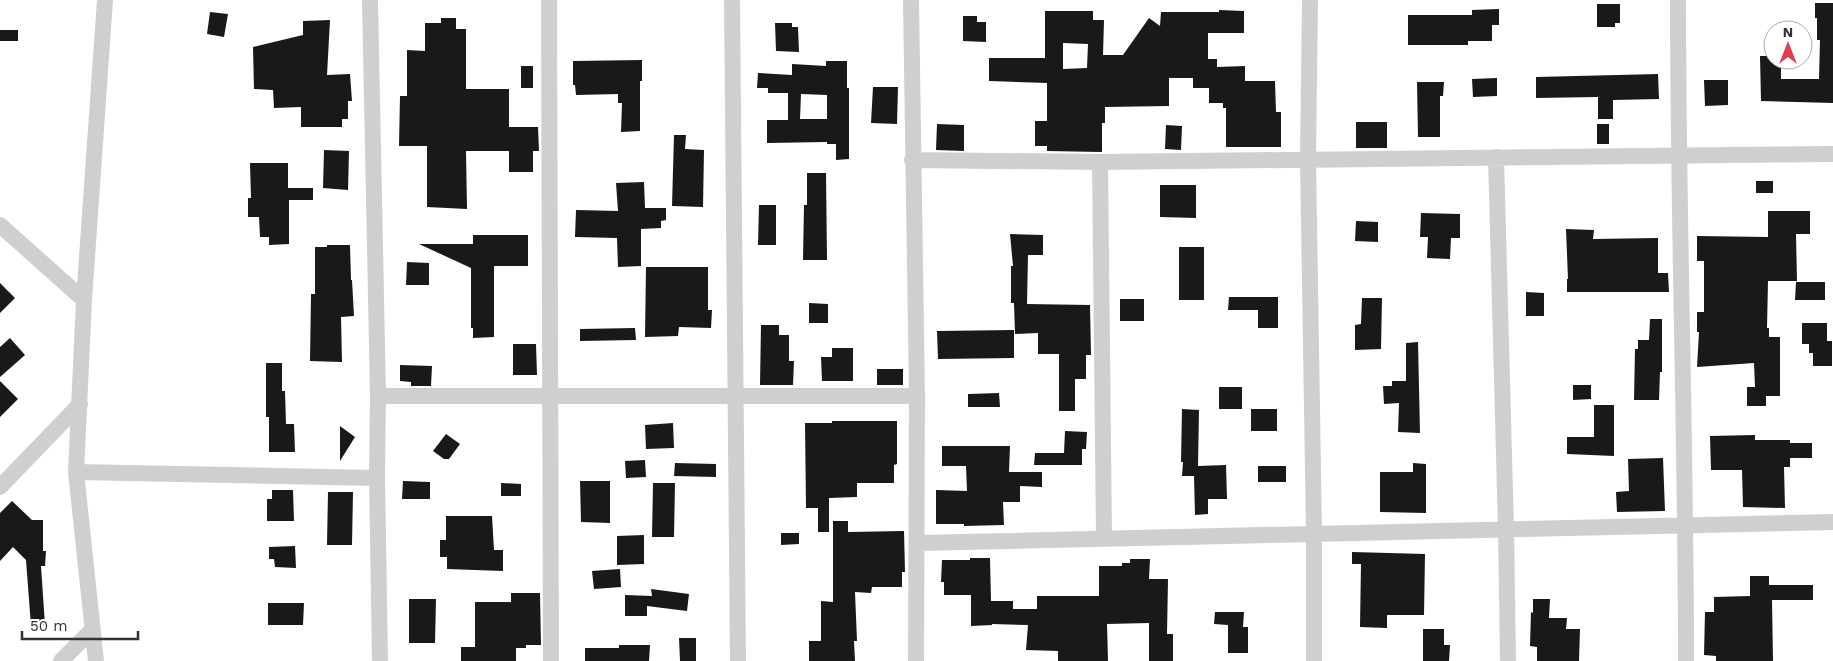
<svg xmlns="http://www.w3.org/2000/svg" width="1833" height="661" font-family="'Work Sans',sans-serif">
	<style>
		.building { fill: #191919; fill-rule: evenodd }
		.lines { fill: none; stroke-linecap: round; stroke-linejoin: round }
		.street { stroke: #cfcfcf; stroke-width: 16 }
	</style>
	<rect width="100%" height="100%" fill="#fff"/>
	<!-- building -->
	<path class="building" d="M1815,3H1833V103L1761,101L1760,56H1773V60H1781V79H1819L1820,40H1817V18H1815Z
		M1597,4H1620V23H1615V27H1597Z
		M1499,9V25H1492V41H1468V45H1408V15H1472V10Z
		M1219,10L1244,11V33H1208V59H1217V67L1245,66V81H1275L1276,112H1281V147H1226V108H1223V103H1209V88H1193V78H1169V106L1105,107V123H1102V152L1047,151V146H1035V121H1047V83L989,81V58H1045V11H1093V20H1104L1103,55H1123L1149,18L1160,26L1161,12H1219ZM1063,43L1088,44L1087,68L1063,69Z
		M210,12L228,14L224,37L207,34Z
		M963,16H977V22H986V42L963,41Z
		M441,18H456V29H466V89H509V127H538L539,151H533V172H509V151H466L467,209L427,207V146H399L400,96H407V50L425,51V23H441Z
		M330,20L327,75L350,74L352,101H348V119H342V127H301V107L274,108L273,90L254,89L253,47L303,35V21Z
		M775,23H792V27H798L799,52L776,51Z
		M0,30H18V41H0Z
		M642,60V81H640V131L621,132L622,103H618V94L576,95L575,85H573V61Z
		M826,61H847V88H849V159L836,160V144H827V142L767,143V120H788V93H768V88H757L758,73L792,75V64L826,66ZM801,94L827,95V119H800Z
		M521,66H533V88H521Z
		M1658,74L1659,99L1613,100V119H1598V97L1536,98V77Z
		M1497,78V96L1473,97L1472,79Z
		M1704,80H1728V105L1705,106Z
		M1417,82H1444L1443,96H1440V137H1418Z
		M873,87H898L897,124L871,123Z
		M1356,122H1387V148H1356Z
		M937,124L964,125V151L936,150Z
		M1597,124H1609V144H1597Z
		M1166,125L1182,126L1181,150L1165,149Z
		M674,135H686L685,149L704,150L703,207L672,206Z
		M324,150L349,151L348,190L323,188Z
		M250,163H288V188H313V200H289V244L269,245V237H260L259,217H248V198H251Z
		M807,173H826L827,260H803L804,205H807Z
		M1756,181H1773V193H1756Z
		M644,182L645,208H666V220L661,221V228L641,229V266L618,267L617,238L575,237L576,210L618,211L616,183Z
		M1160,185H1196V218L1160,217Z
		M759,205H776V245H758Z
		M1768,211H1810V234H1796L1797,281H1768L1767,328H1769V337H1780V396H1766V406H1747V387H1755L1754,363L1697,367L1699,332H1697V312H1704V261H1697V236L1768,237Z
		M1421,213L1460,214V238H1451L1450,259L1427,258L1428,237H1420Z
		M1356,221L1378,222V242L1355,241Z
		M1566,229L1594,230L1593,239L1658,238V273H1668L1669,292H1567V279H1568Z
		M1010,234L1043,235V255H1028L1027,304L1090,305L1091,355H1086V379H1075V411H1059V354H1038V333L1015,334L1014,303H1011V266H1013Z
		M473,235H528V266H494V337L473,338V328H471V268L419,244H473Z
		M327,245H350L351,280H352L354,316L341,317L342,362L310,361L311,294H315V247H327Z
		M1179,247H1204V300H1179Z
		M407,262L429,263V285H406Z
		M646,267H708V310H712L711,328L679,327L678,336L645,337Z
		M1796,282H1825V300H1795Z
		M0,283L15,298L0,313Z
		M1526,292L1544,293V316H1526Z
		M1229,297H1278V328H1258V310H1228Z
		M1362,298H1382L1381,349L1355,350V325L1361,324Z
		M1120,299H1144V321H1120Z
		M809,303L828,304V323H809Z
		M1650,319H1662V372H1660L1659,400H1634L1635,349H1638V340H1649Z
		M1802,323H1827V341H1832V366H1813V353H1809V344H1802Z
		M761,325H779V335H789V361H794L793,385H760Z
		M635,328L636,340L580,341V329Z
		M1014,330V358L938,359L937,331Z
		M10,338L25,355L0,377V347Z
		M1418,342L1420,433L1398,432L1399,403L1384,404L1383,386H1392V381H1406V343Z
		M513,344H536L537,375H513Z
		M832,348H853V381H822L821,357H832Z
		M266,363H282V391H285L286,424H294L295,452H269V417H266Z
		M400,365L432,366L431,386H411V382L400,381Z
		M877,369H903V385H877Z
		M0,381L18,399L0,417Z
		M1573,385H1591V399L1573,400Z
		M1219,387H1242V409H1219Z
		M999,393L1000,407H968V394Z
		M1594,405H1614V456L1567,454V437H1594Z
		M1182,409L1199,410L1198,466L1226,465L1227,499H1208V514L1195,515L1194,476H1182L1183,462H1181Z
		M1251,409H1277V431H1251Z
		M832,421H897V464L894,465V483H857V497L829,498V532H818V508H806L805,423H832Z
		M673,423L674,448L646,449L645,425Z
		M340,426L355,437L340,461Z
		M1065,431L1087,432L1086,449H1082V465H1034L1035,453H1064Z
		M446,434L460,444L449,459H444L433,451Z
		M1755,435V440H1790V443H1812V458H1790V467H1784L1785,508L1743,507L1742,470H1711L1710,436Z
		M942,446H1010L1009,472H1042V487L1020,486V502H1003L1004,525L964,526V524H936V490L967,491L966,466H942Z
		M1663,458L1665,511L1617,512L1616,492L1629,491L1628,459Z
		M645,460L646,477L626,478L625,461Z
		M675,463L716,464V477L674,476Z
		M1413,463L1426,464V513L1380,512V472H1413Z
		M1258,466H1286V482H1258Z
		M403,481L430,482V499H402Z
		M580,481H610V523L581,522Z
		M501,483L521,484V496H501Z
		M653,483H675L674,537H652Z
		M272,490H293L294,521H267V499H272Z
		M328,492H353L352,545H327Z
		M12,501L32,520H43V551H46L45,566H41L45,625L31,626L26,560L13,547L0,561V513Z
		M446,516H492L494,550H503V571L447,569V557H440V540H446Z
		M833,521H848V532L904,531L905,572H902V587H872L871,593L855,592L857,641H854L855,661H809V641H821V601L833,602Z
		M781,533H799V544L781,545Z
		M644,535V564L617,565V536Z
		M295,546L296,568L275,567L274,559H269V547Z
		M1352,552L1425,554L1424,615H1387V628L1360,627L1361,564H1352Z
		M970,558H990L991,601H1013V609H1037V596H1099V566H1122V563H1130V559H1150L1149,579H1168L1167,634H1173V661H1149V623L1107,624L1108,661H1058V651L1026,650L1028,625L992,624V625L971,626V595H944V582H941L942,560H970Z
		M620,569L621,587L594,589L592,571Z
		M1750,576H1769V585H1813V600H1772L1773,661H1716V656L1704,655L1705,612H1714V597L1750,596Z
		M651,589L689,594L687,611L647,606V616H625V595L652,596Z
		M511,593H540L541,645H526V648H516V661H461V647H475V602H511Z
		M409,599H436L435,643H409Z
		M1533,599H1550L1549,618H1567L1566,629H1580L1579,661H1537V647L1530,646L1531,612L1533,613Z
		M268,603H304L303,625H268Z
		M1215,612H1244L1243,627H1248V653H1228V625L1214,624Z
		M1423,629H1444V645H1450L1449,661H1423Z
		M679,638H696V661H680Z
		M619,645H650L649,661H585V648H619Z"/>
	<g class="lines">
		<!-- street -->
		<path class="street" d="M370,0L378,396L377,478L380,661
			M549,0L551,661
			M732,0L738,661
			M911,0L917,396L916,661
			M1310,0L1308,159L1314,533V661
			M1678,0C1678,220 1686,441 1686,661
			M1496,157L1506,529L1508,661
			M912,160L1100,162L1833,154
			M1100,162L1104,538
			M0,225L84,300
			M378,396H917
			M76,472L377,478
			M0,487L80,404
			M918,543L1833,522
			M61,661L92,630
			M96,661L76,472L84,300L105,0"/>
	</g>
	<!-- north arrow -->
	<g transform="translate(1788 45)"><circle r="24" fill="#ffffff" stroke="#adadad"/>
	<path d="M0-4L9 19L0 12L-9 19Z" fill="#df3e54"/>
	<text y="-8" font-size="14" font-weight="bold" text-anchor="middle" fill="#323232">N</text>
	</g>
	<!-- scale -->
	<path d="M22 631v8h116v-8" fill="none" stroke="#323232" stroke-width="2.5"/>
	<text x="30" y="631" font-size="15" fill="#323232" stroke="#ffffff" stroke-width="4" paint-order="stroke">50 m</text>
</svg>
